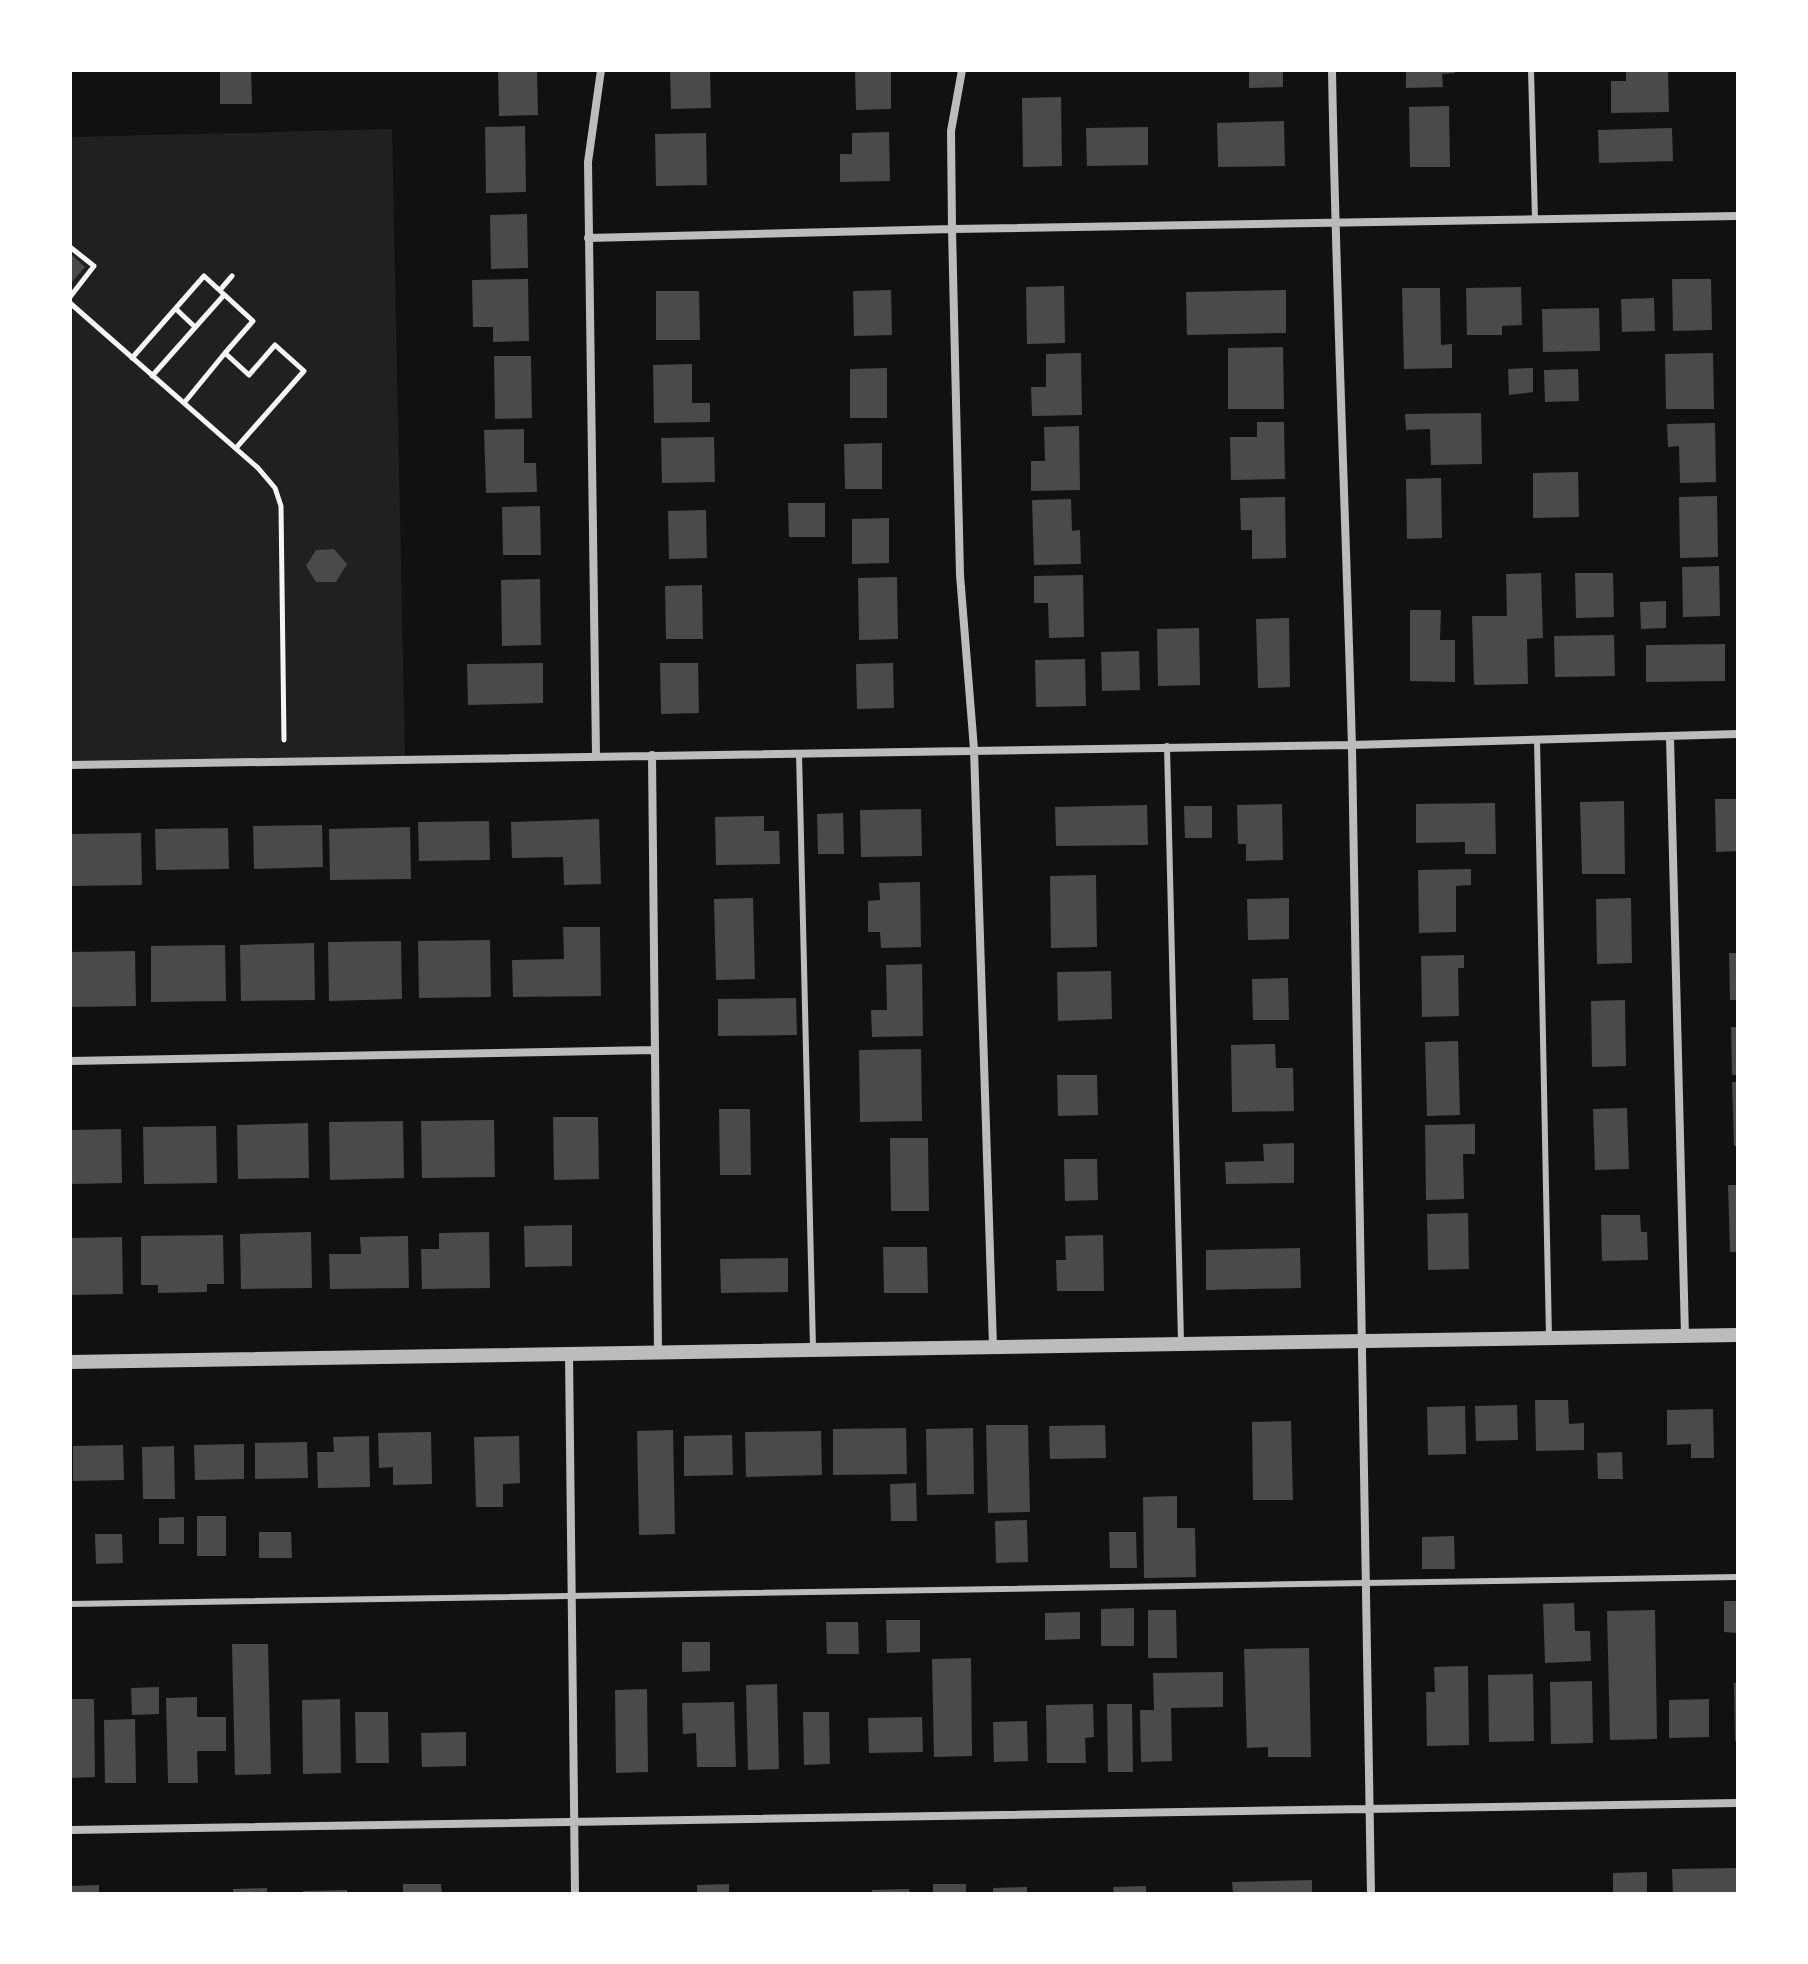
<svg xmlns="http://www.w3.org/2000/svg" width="1808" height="1964" font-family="'Space Grotesk',sans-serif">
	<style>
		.green { fill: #202020 }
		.building { fill: #4a4a4a }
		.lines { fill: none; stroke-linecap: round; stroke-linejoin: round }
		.path { stroke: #f5f5f5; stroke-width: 5 }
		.service { stroke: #bcbcbc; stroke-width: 6 }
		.minor { stroke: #bcbcbc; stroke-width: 8 }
		.tertiary { stroke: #bcbcbc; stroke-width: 14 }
	</style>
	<rect width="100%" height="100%" fill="#111"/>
	<!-- green -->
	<path class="green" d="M392,129L405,759L70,765V137Z"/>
	<!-- building -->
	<path class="building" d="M220,70H251L252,104H220Z
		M498,70H537L538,115L499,116Z
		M670,70H710L711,108L671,109Z
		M855,70H891V109L856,110Z
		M1249,70H1283V87L1249,88Z
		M1406,70H1455V73L1442,74L1443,87L1406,88Z
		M1626,70H1668L1669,112L1611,113V81H1626Z
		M1061,97L1062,166L1023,167L1022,98Z
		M1449,106L1450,167H1410L1409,107Z
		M1284,121L1285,166L1218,167L1217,123Z
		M525,126L526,192L486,193L485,127Z
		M1148,127V165L1087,166L1086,128Z
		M1672,128L1673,161L1599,163L1598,130Z
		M889,132L890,181L840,182V154H852V133Z
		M706,133L707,185L656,186L655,134Z
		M527,214L528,268L491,269L490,215Z
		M70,253L85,267L70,284Z
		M528,279L529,341L493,342V327H473L472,280Z
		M1672,279H1711L1712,330L1673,331Z
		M1064,286L1065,343L1027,344L1026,287Z
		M1521,287L1522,325L1502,326V335H1467L1466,288Z
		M1402,288H1440L1441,345L1452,344V368L1404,369Z
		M891,290L892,335L854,336L853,291Z
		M1286,290V333L1187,335L1186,292Z
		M656,291H699L700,340H656Z
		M1654,298L1655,331L1622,332L1621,299Z
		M1599,308L1600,351L1543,352L1542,309Z
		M1283,347L1284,409H1228V348Z
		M1081,353L1082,415L1032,416L1031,387H1046V354Z
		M1713,353L1714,409H1666L1665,354Z
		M494,356H531L532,418L495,419Z
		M692,364V403H710V422L654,423L653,365Z
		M887,368V418H850V369Z
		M1533,368V392L1509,395L1508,369Z
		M1578,369L1579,401L1545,402L1544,370Z
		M1481,413L1482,464L1431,465L1430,429L1406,430L1405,414Z
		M1257,422H1284L1285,479L1231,480L1230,437H1257Z
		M1715,423L1716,482L1680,483L1679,446L1668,447L1667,424Z
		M1079,426L1080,490L1031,491V461H1045L1044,427Z
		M524,429V463H536L537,492L486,493L484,430Z
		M714,437L715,482L662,483L661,438Z
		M882,443V489H845L844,444Z
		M1578,472L1579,517L1533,518V473Z
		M1441,478L1442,538L1407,539L1406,479Z
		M1717,496L1718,557L1680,558L1679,497Z
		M1285,497L1286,558L1252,559V530H1241L1240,498Z
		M1071,499L1072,531L1080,530L1081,564L1034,565L1032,500Z
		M788,503H825V537H789Z
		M540,506L541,555H503L502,507Z
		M706,510L707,558L669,559L668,511Z
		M889,518V563L852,564V519Z
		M334,549L347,564L336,582H316L306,566L316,550Z
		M1719,566L1720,616L1683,617L1682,567Z
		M1541,573L1543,638L1527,639L1528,684L1474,685L1472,616H1507L1506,574Z
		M1575,573H1613L1614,617L1576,618Z
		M1083,575L1084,637L1049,638L1048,603H1034V576Z
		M897,577L898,639L859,640L858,578Z
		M540,579L541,645L502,646L501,580Z
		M702,585L703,639H666L665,586Z
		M1666,601V628L1641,629L1640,602Z
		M1410,610H1441L1440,640H1455V682L1410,681Z
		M1289,618L1290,687L1258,688L1256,619Z
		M1199,628L1200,685L1158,686L1157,629Z
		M1614,635L1615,676L1555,677L1554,636Z
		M1725,644V681L1646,682V645Z
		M1139,651L1140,690L1102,691L1101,652Z
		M1085,659L1086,706L1036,707L1035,660Z
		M543,663V703L468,705L467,664Z
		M660,663H698L699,713L661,714Z
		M893,663L894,708L857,709L856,664Z
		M1715,799H1738V851L1716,852Z
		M1624,801L1625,874H1582L1580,802Z
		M1495,803L1496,854H1465V842L1416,843V804Z
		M1282,804L1283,860L1246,861V844H1238L1237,805Z
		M1147,805L1148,845L1056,846L1055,807Z
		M1184,806H1212V838H1185Z
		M921,809L922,856L861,857L860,810Z
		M843,813L844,854H818L817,814Z
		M764,816V831H779L780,864L716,865L715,817Z
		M599,819L601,884L564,885L563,857L512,858L511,822Z
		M489,821L490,860L419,861L418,822Z
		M322,825L323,867L254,869L253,826Z
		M410,827L411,879L330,880L329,829Z
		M228,828L229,869L156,870L155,829Z
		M141,833L142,885L70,886V834Z
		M1471,869V885L1456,886V932L1419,933L1418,870Z
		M1096,875L1097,947L1051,948L1050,876Z
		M920,882L921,947L881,948L880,932H868V901L880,900L879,883Z
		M753,898L755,979L716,980L714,899Z
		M1289,898V939L1248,940L1247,899Z
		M1631,898L1632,963L1597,964L1596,899Z
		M563,927H600L601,996L513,997L512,960L564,959Z
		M490,940L491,997L419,998L418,941Z
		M401,941L402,999L329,1001L328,942Z
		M314,943L315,1000L241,1001L240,945Z
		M225,945L226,1001L151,1002V946Z
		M135,951L136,1006L70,1007V952Z
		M1729,953H1738V1000H1730Z
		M1464,955V968H1458L1459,1016L1422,1017L1421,956Z
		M922,964L923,1036L872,1037L871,1010H887L886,965Z
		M1111,971L1112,1019L1058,1021L1057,972Z
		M1288,978L1289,1020H1253L1252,979Z
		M796,998L797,1035L718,1036V999Z
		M1625,1000L1626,1066L1592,1067L1591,1001Z
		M1731,1027H1738V1075H1732Z
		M1458,1041L1460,1115L1427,1116L1425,1042Z
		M1275,1044L1276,1068H1293L1294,1111L1232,1112L1231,1045Z
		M921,1049L922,1121L860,1122L859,1050Z
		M1057,1075H1097L1098,1115L1058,1116Z
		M1732,1082H1738V1146H1734Z
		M1627,1108L1629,1169L1595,1170L1593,1109Z
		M719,1109H750L751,1175H720Z
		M553,1117H598L599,1179L554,1180Z
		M494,1120L495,1177L422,1178L421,1121Z
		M403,1121L404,1178L330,1180L329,1122Z
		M308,1123L309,1178L238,1179L237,1125Z
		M1475,1124V1154H1463L1464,1199L1426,1200L1425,1125Z
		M216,1126L217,1183L144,1184L143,1127Z
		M121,1129L122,1183L70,1184V1130Z
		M890,1138H928L929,1211H891Z
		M1294,1143V1183L1226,1184L1225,1162L1264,1161L1263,1144Z
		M1064,1159H1097L1098,1200L1065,1201Z
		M1728,1185H1738V1252H1730Z
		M1468,1213L1469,1269L1428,1270L1427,1214Z
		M1601,1215H1640L1641,1232H1647L1648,1260L1602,1261Z
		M572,1225V1266L525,1267L524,1226Z
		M311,1232L312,1288L241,1289L240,1234Z
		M489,1232L490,1288L422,1289L421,1249H439V1233Z
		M223,1235L224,1284H207V1292L158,1293V1285H141V1236Z
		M1103,1235L1104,1291H1057L1056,1260H1066L1065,1236Z
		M408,1236L409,1288L330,1289L329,1254H361L360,1237Z
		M122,1237L123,1294L70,1295V1238Z
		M883,1247H927L928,1293H884Z
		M1300,1248L1301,1288L1206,1290V1250Z
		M788,1258V1292L721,1293L720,1259Z
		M1535,1400H1568L1569,1424L1584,1423V1450L1536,1451Z
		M1517,1405L1518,1440L1476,1441L1475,1406Z
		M1465,1406L1466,1454L1428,1455L1427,1407Z
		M1713,1409L1714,1458H1691V1444L1667,1445V1410Z
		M1291,1421L1293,1500H1253L1252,1422Z
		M986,1425H1028L1030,1512L988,1513Z
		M1105,1425L1106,1458L1050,1459L1049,1426Z
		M906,1428L907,1474L833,1475V1429Z
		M973,1428L974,1494L927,1495L926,1429Z
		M673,1430L675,1534L639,1535L637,1431Z
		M821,1431L822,1475L746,1477L745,1432Z
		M431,1432L432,1484L393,1485V1467L379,1468L378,1433Z
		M732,1435L733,1475L684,1476V1436Z
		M369,1436L370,1487L318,1488L317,1452H334L333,1437Z
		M519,1436L520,1483L503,1484V1507H476L474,1437Z
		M307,1442L308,1478L255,1479V1443Z
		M244,1444V1479L195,1480L194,1445Z
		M123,1445L124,1480L73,1481V1446Z
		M174,1446L175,1499H143L142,1447Z
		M1622,1452L1623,1479H1598L1597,1453Z
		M916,1483L917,1521H891L890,1484Z
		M1177,1496V1528H1195L1196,1577L1144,1578L1143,1497Z
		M197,1516H226V1556H197Z
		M184,1517V1544H159V1518Z
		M1027,1520L1028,1562L996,1563L995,1521Z
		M259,1532H291L292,1558H259Z
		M1109,1532H1136L1137,1568H1110Z
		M95,1534H122L123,1563L96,1564Z
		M1454,1536L1455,1569H1422V1537Z
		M1724,1601H1738V1633L1724,1632Z
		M1574,1603L1575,1631H1590L1591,1661L1545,1663L1543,1604Z
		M1134,1608V1646H1101V1609Z
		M1148,1610H1176L1177,1658H1148Z
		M1655,1610L1657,1739L1610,1740L1607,1611Z
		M1080,1612V1639L1045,1640V1613Z
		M886,1620H920V1652L887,1653Z
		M826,1622H858L859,1654H827Z
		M682,1642H710V1671L682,1672Z
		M232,1644H268L271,1774L235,1775Z
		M1309,1648L1311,1757H1268V1747L1247,1748L1244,1649Z
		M971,1658L972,1756L934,1757L932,1659Z
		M1468,1666L1469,1745L1427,1746L1426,1692H1435L1434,1667Z
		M1223,1672V1707L1171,1708L1172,1761L1141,1762L1140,1710H1154L1153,1673Z
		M1533,1674L1534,1741L1489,1742L1488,1675Z
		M1592,1681L1593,1743L1551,1744L1550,1682Z
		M1734,1683H1738V1741H1735Z
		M777,1684L779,1769L748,1770L746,1685Z
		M159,1687V1714L132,1715L131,1688Z
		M647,1689L648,1772L616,1773L615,1690Z
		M197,1697V1717H226V1751H197L198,1783H168L166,1698Z
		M70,1699H94L95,1777L70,1778Z
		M340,1699L341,1773L303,1774L302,1700Z
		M1709,1699V1737L1669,1738V1700Z
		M734,1702L736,1767H697L696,1733L683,1734L682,1703Z
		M1093,1704L1094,1737L1085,1738L1086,1763H1047L1046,1705Z
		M1107,1704H1132L1133,1772H1108Z
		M355,1712H388L389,1763H356Z
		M803,1712H829L830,1764L804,1765Z
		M922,1717L923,1752L869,1753L868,1718Z
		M135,1719L136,1783H105L104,1720Z
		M1027,1721L1028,1761L994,1762L993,1722Z
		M466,1732V1766L422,1767L421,1733Z
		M1738,1868V1894H1673L1672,1869Z
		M1647,1872V1894H1613V1873Z
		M1312,1880V1894H1233L1232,1882Z
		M403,1884H441L442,1894H403Z
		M729,1884V1894H697V1885Z
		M933,1884H966V1894H933Z
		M99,1885V1894H70V1886Z
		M1146,1886V1894H1114L1113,1887Z
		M1027,1887V1894H993V1888Z
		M267,1888V1894H233V1889Z
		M909,1889L910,1894H872V1890Z
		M347,1890V1894H303V1891Z"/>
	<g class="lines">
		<!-- path -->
		<path class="path" d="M70,247L94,266L70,297
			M220,290L232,276
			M70,303L258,468L275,488L281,506L284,740
			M176,309L195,327
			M132,358L204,276L253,321L225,353L249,375L275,345L304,371L236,448
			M152,376L224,295
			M184,403L225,353"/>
		<!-- service -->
		<path class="service" d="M1531,70L1535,219
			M1537,739L1549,1338
			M1167,746L1181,1342
			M799,753L813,1348
			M70,1604L1738,1577"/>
		<!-- minor -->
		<path class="minor" d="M962,70L951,131L952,229L960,575L974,749L993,1346
			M1332,70C1336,296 1346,522 1352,748C1361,1130 1367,1512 1371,1894
			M588,238L952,229L1738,216
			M1670,737L1685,1336
			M652,755L658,1351
			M596,756L588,162L601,70
			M70,765L1352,745L1738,734
			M70,1061L654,1050
			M569,1353L575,1894
			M70,1830L1738,1803"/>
		<!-- tertiary -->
		<path class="tertiary" d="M70,1362L1738,1335"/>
	</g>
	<!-- border -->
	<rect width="1808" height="1964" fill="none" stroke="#ffffff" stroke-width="144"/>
</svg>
